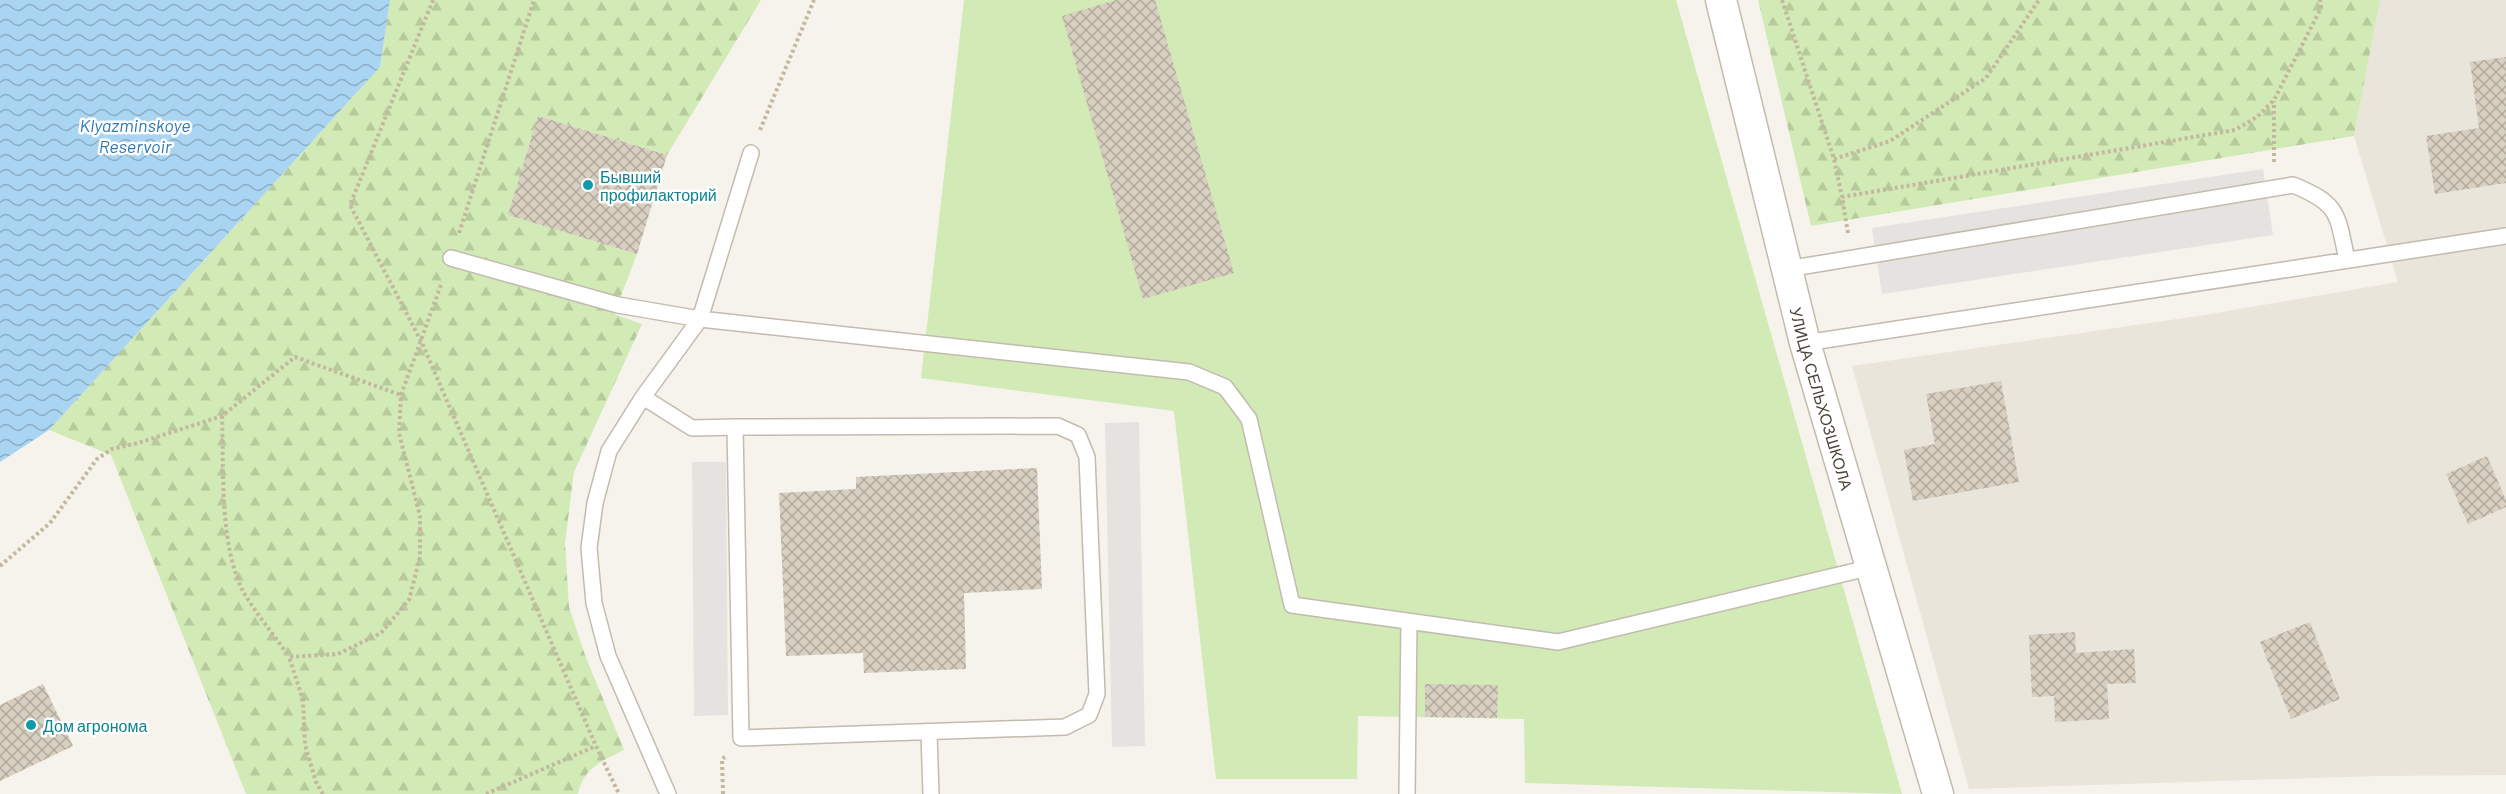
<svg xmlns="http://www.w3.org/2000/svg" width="2506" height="794" font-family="Barlow,sans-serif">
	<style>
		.residential { fill: #eae5da }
		.forest { fill: url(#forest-firs) }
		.pitch { fill: #d2eab5 }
		.parking { fill: #e5e3e0 }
		.water { fill: url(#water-waves) }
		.building { fill: url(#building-cross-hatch) }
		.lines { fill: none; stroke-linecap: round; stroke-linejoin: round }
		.lane-casing { stroke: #c2bbae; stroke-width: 18 }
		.street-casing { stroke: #c2bbae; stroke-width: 33 }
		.path { stroke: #c4b79f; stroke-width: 4; stroke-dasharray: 3 3; stroke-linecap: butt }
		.lane { stroke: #fff; stroke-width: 15 }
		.street { stroke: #fff; stroke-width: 30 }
		.culture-dot { fill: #0f9aa8; stroke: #fff; stroke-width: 2 }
		.labels { text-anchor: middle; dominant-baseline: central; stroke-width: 5; stroke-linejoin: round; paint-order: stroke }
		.culture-label { font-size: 16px; fill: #0d838f; stroke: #fff; text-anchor: start }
		.street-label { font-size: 16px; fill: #4b4439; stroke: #fff }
		.water-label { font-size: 18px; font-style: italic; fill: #2e7ab2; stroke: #fff }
	</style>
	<defs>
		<pattern id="forest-firs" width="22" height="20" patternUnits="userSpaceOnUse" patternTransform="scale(1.5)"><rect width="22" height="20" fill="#d2eab5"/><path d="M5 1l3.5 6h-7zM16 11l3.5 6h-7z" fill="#b6ca9c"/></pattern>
		<pattern id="water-waves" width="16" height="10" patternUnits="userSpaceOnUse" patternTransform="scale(1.5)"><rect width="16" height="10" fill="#a9d4f2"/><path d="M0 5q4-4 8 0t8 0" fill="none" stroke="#8caec5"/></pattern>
		<pattern id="building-cross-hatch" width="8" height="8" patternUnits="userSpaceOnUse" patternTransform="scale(1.5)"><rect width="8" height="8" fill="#d8cfc1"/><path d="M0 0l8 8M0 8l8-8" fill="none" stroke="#b1aa9e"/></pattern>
	</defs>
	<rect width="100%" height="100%" fill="#f6f3ec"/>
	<!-- residential -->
	<path class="residential" d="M2380,0H2506V775L2378,776L1969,789L1852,366L2198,316L2398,282L2354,136Z"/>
	<!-- forest -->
	<path class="forest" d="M390,0H761L667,155L538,116L509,215L637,254L614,314L642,324L574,472L565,543L569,607L585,655L624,750C602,761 583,768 578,794H246L111,455L49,430L380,67Z
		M1758,0H2380L2354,136L1811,226Z"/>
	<!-- pitch -->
	<path class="pitch" d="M964,0H1676L1902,794L1525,783L1524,719L1358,716L1357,779H1216L1174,411L921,378Z"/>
	<!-- parking -->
	<path class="parking" d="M2263,169L2273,235L1882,294L1872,228Z
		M1139,422L1145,746L1112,747L1105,423Z
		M692,462H726L728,715L694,716Z"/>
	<!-- water -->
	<path class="water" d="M0,0H390L380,67L49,430L0,462Z"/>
	<!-- building -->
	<path class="building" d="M1116,0H1155L1234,273L1143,299L1062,16Z
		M2506,57V183L2435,194L2426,136L2479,128L2470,62Z
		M538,116L667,155L637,254L508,215Z
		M2001,381L2019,482L1913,501L1904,450L1935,444L1926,394Z
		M2487,456L2506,500V507L2468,524L2446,474Z
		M1037,468L1042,589L964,593L966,669L864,673L863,653L786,656L779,493L856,489V477Z
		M2310,622L2340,699L2291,719L2260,642Z
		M2075,632L2076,653L2134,649L2136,683L2107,684L2109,719L2055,722L2054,696L2032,697L2029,635Z
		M43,684L73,746L0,781V705Z
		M1425,684L1498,685L1497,718L1425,717Z"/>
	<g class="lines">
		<!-- lane casing -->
		<g class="lane-casing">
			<path id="lane" d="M451,258L618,305L700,319L1189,372L1225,387L1249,419L1292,605L1558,642L1872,567
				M1787,269L2293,185C2340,204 2337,214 2347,260
				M1805,343L2506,236
				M643,397L692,428L735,427L1058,426L1078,435L1087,457L1097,694L1089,715L1065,727L741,738L735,427
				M929,733L931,794
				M668,794L608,656L594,603L589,548L595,503L609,451L643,397L700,319L751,153
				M1407,794L1409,622"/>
		</g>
		<!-- street casing -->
		<g class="street-casing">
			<g id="street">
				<path id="s1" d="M1721,0L1805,343L1938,794"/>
			</g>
		</g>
		<!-- path -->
		<path class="path" d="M433,0L350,205L422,343L596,746L619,794
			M1782,0L1834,159L1842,197
			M760,130L814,0
			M1834,159L1890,141L1986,78L2039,0
			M2274,162V101
			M459,233L534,0
			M1848,233L1842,197L2235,130L2257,117L2274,100L2321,8L2320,0
			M222,416C224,468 219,547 244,593C257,615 275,636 289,657
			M0,566L50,523L97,459L112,449L138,443L222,416L295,357L401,395
			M323,794L316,782L305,745L303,700L289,657L338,654L381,633L409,600L420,557V516L399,433L401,395L442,282
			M486,794L596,746
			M723,794L722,759L725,757"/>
		<!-- lane -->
		<use href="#lane" class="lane"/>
		<!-- street -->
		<use href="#street" class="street"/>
	</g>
	<!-- markers -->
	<g class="culture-dot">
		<circle cx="588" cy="185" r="6"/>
		<circle cx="31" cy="725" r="6"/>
	</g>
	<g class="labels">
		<!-- culture labels -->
		<g class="culture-label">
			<text x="600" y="176">Бывший<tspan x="600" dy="18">профилакторий</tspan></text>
			<text x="43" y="725">Дом агронома</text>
		</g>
		<!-- street labels -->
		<g class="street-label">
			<text stroke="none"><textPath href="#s1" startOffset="411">УЛИЦА СЕЛЬХОЗШКОЛА</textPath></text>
		</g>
		<!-- water labels -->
		<g class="water-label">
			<text x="135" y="125">Klyazminskoye<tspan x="135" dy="21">Reservoir</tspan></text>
		</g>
	</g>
</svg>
